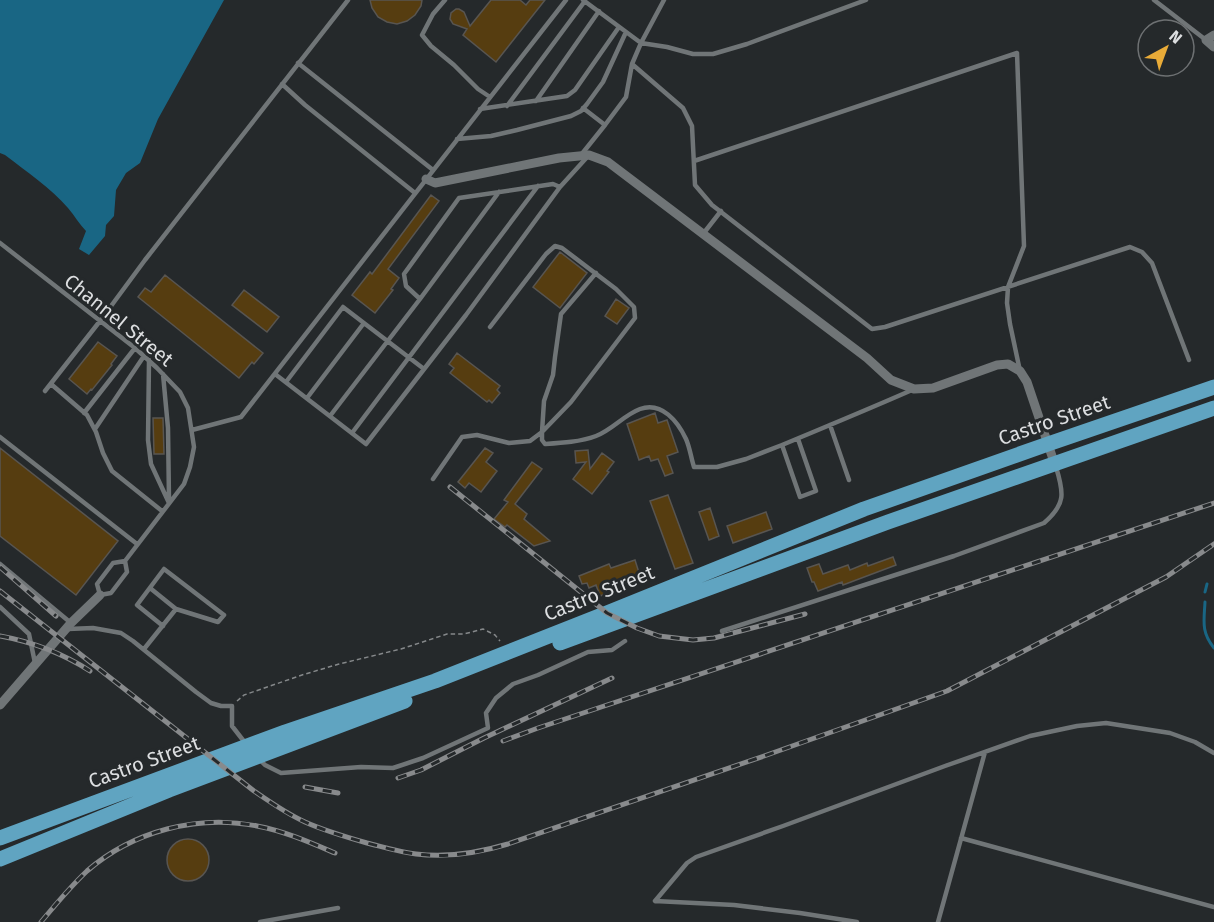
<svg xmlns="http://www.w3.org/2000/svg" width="1214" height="922" font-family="'Fira Sans',sans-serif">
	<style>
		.water { fill: #196684 }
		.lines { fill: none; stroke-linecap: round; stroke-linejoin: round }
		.stream { stroke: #196684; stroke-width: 3 }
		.building { fill: #563d10; stroke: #585551; stroke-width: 1.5 }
		.path { stroke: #85888a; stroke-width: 1.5; stroke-dasharray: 4.5 3; stroke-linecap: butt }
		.service { stroke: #707577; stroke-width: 4.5 }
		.minor { stroke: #707577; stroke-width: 9 }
		.primary { stroke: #60a4c1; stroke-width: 15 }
		.rail-casing { stroke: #888a8c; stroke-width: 5 }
		.rail { stroke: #25292b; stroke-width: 3; stroke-dasharray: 9; stroke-linecap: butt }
		.labels { text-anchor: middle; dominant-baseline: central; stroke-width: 6; stroke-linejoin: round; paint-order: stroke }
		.street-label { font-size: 20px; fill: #dcdee0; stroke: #25292b }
	</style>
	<rect width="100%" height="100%" fill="#25292b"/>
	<!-- water -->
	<path class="water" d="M0,0H224L158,119L140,163L126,173L116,190L114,216L106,225L105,236L89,255L79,249L86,231C79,224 75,216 68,208C51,188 27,172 5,155L0,153Z"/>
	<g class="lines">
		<!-- stream -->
		<path class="stream" d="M1205,592L1207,584
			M1205,602C1204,621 1201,632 1214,648"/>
	</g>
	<!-- building -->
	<path class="building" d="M370,0H422L421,6L415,15L407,21L397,24L387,22L378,17L372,8Z
		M491,0H520L526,5L530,0H545L496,62L463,35L467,29L453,24L450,19L451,13L456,9H459L464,12L470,26Z
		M431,195L439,201L388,269L399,278L391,289L393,290L375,313L352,295L370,272L372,274L390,250Z
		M560,252L587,273L560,308L533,287Z
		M165,275L263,353L254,364L252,362L239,378L138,297L145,288L151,292Z
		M244,290L279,317L267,332L232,305Z
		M616,299L629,308L617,324L605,316Z
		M98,342L117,356L111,364L112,365L92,390L91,389L87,394L69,379Z
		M457,353L500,386L497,390L500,393L492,403L489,400L487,402L450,373L454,368L449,364Z
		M655,413L658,423L667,420L678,452L667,456L673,473L665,476L658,459L651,461L649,456L639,460L627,424Z
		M153,418H163L164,454H154Z
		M0,448L118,541L76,595L0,536Z
		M485,448L493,453L486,462L497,471L481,492L469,483L465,488L458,482Z
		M588,450L590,469L602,453L614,462L607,471L609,472L592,494L573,479L586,462L576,463L575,451Z
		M532,462L542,469L515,504L527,514L524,519L550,541L534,546L507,525L505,527L494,519L508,502L504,500Z
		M668,495L693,563L675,569L650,501Z
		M710,508L719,536L709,540L699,512Z
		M766,512L772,529L733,543L727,526Z
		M893,557L896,565L843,585L842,582L818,591L814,582H812L807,568L819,564L823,574L848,565L850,570L867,563L868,566Z
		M635,560L641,579L618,587L619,589L600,596L596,585L589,588L587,583L582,584L579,576L609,564L611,568Z
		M167 860a21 21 0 1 1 42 0a21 21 0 1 1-42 0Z"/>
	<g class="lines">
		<!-- path -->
		<path class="path" d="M237,701L244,695L302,675L339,664L401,649L447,634H464L483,629L495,635L500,641"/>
		<!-- service -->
		<path class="service" d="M445,0L433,14L422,35L431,46L454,65L478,89L490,97
			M583,0L641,43L632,64L683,108L692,126L695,185L712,205L872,329L885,327L1130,247L1142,252L1152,263L1189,360
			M664,0L641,43L667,47L693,54H713L747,44L866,0
			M1154,0L1206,40
			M298,63L433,170
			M282,84L305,105L415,193
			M536,101L599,11
			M507,106L585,1
			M480,109L567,96L575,90L619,27
			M605,125L626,97L632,64
			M457,139L491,136L517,130L571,116L581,111L587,104L603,82L626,32
			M581,155L605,125L583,108
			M694,161L1017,53L1024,246L1008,287L1007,303L1010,324L1020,371
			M560,187L589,155
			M703,234L721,211
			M0,243L135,348L157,368L180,392L188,408L194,447L190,467L184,484L125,561L113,563L97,584L100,595L111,593L127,572L125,561
			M420,299L499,192
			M490,327L546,254L555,246L562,248L616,289L634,307L635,318L571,402L542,432V440L545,444C562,443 580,442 596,436C612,430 624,415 640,409C662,401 678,422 686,439C690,448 691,458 694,467H717L746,459L782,445
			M149,360L148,440L151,464L169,503
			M163,374L168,428L169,500
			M275,374L366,444L466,315L560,187L553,184L459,198L404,274L406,286L420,299L330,416
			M286,382L343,307L424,369
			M51,384L87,415L96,432L103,453L112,471L162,511
			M45,391L100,321L145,260L348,0
			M307,398L364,323
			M84,413L135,348
			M830,425L849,480
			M95,429L144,356
			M192,430L241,417L566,0
			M352,433L538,186
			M0,437L137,544
			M798,439L816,491L800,497L782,445C825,427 869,409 912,390
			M433,479L462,437L477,435L509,443L530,441L542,432L544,401L553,375L555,357L561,314L596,273
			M0,564L71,623
			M150,588L176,609
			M0,607L29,634L35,663
			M68,629L93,628L121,633L133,641L196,692L211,703L221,706H232V726L246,744
			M722,631L954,556L1044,523C1066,504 1064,493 1056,467
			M144,649L176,609L218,622L224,615L164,569L137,605L163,626
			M260,760L265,765L281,773L361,767L393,768L423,758L488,728L486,713L496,698L513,684L538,675L588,652L612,650L625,641
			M961,838L1214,907
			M655,901L687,863L696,857L783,826L945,766L1030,736L1077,726L1106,723L1170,733L1195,742L1214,753
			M655,901L734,905L800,913L857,922
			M260,922L338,908
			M938,922L985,752"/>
		<!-- minor -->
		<path class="minor" d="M1214,35L1206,40L1214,47
			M426,179L435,183L559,158L589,155L608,162L867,358L891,380L914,389L933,388L997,365L1008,364L1020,371L1027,382L1055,465
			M0,705L71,623L100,595"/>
		<!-- primary -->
		<path class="primary" d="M560,643L888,522L1214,408
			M0,838L285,732L435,681L607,613L864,509L1048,444L1214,387
			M0,859L169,790L405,701"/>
		<!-- rail casing -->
		<g class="rail-casing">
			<path id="rail" d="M450,487L607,613L637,628L659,636L693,640L714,638L805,614
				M0,567L56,616
				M0,591L254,791C270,802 287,814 305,822C325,831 346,837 367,843C383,847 399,852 416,854C448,858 478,853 508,844L764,756L947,691L1166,577L1214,544
				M0,636C33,642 62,653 90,671
				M503,741L538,728L1214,503
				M398,778L421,770L484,738L612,678
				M305,787L338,793
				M41,922C56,904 70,887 87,871C133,831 198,814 257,826C284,831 309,842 335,853"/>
		</g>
		<!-- rail -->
		<use href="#rail" class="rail"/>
	</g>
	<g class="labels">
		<!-- street labels -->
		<g class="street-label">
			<text transform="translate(119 320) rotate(39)">Channel Street</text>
			<text transform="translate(1054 420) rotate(-19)">Castro Street</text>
			<text transform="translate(599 593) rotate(-22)">Castro Street</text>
			<text transform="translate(144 762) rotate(-20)">Castro Street</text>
		</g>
	</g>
	<!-- north arrow -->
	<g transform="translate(1166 48) rotate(41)"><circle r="28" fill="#25292b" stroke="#6e7173" stroke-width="1.5"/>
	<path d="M0-4.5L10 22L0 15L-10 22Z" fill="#e9ab38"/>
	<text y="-9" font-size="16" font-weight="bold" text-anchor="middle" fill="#dcdee0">N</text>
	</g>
</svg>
